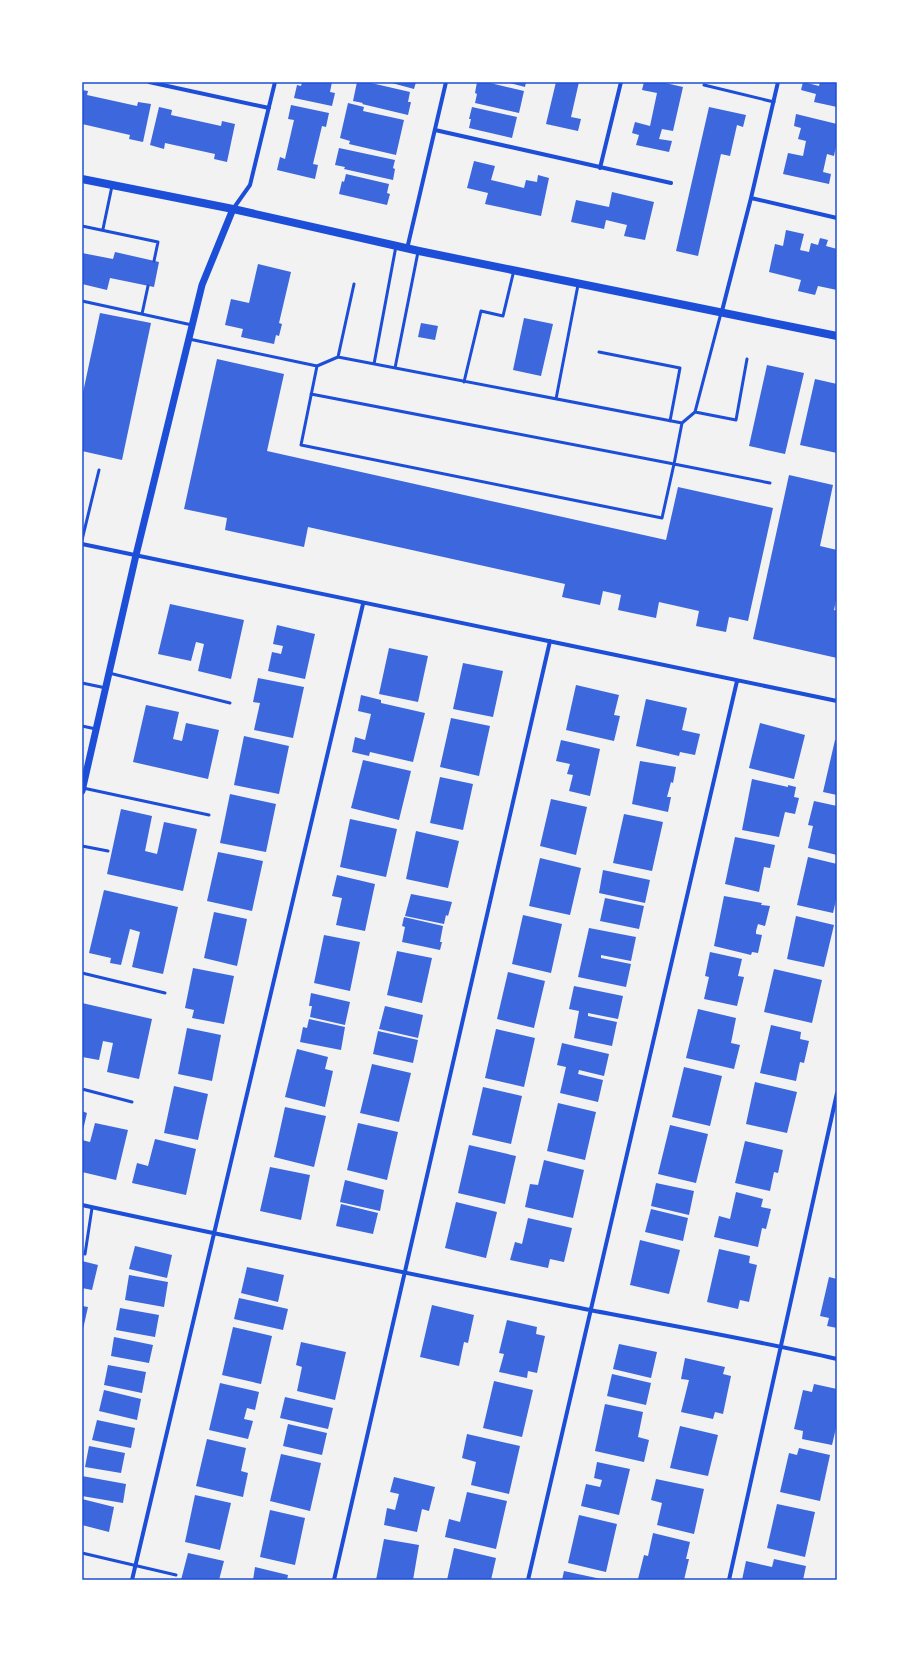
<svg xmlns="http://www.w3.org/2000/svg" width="919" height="1662" font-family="Commissioner,sans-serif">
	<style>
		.building { fill: #3d67dc }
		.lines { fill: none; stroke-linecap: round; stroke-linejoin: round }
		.service { stroke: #1d4ed8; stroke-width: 3 }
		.minor { stroke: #1d4ed8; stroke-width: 4 }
		.tertiary { stroke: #1d4ed8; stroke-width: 7 }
		.secondary { stroke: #1d4ed8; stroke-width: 8 }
		.neatline { fill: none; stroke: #1d4ed8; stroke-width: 1.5 }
	</style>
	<rect width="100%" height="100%" fill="#f2f2f2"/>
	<!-- building -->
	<path class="building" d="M302,82H332L330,92L335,93L332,106L294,98L297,85L301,86Z
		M357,82L367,83V82L410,92L408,102H411L408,115L362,104L363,103L353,101Z
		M388,82H416L414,89Z
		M477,82H486L524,91L519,113L475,103L477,94L475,93Z
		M506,82H526L525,87Z
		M556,82H579L571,117L581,119L578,131L546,124Z
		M644,82H661L683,87L673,131L662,129L659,139L672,141L669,152L636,145L639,135L632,133L635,122L650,126L657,93L642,90Z
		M803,82L819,86L820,82H837V107L814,102L816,94L801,90Z
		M82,90L88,91L87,95L137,106L138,102L151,104L143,142L129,139L130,135L82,124Z
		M348,103L364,107L363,111L404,120L396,155L349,144L350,141L340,138Z
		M291,105L329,113L326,127L322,126L313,164L318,165L315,179L277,170L280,157L285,159L294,120L288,119Z
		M159,107L172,110L171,115L221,126L222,121L235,124L227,162L214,159L215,154L165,143L164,149L150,145Z
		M472,107L517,117L512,138L469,128L471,119H469Z
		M709,107L746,115L743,127L737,125L730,156L721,154L698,256L676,251Z
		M796,114L837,124V141L834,156L827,154L823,172L831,174L829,184L783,174L788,153L803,156L806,141L798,139L801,128L794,126Z
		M339,148L395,160L393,168L395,169L393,180L344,169L345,167L335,165Z
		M474,161L495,166L491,180L524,188L526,180L537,182L538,175L549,178L541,216L485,204L488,193L467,188Z
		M346,174L389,184L387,193L390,194L387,205L339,194L342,181L344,182Z
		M612,192L654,202L645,240L624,236L627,225L606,220L604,229L571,222L576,200L609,207Z
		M786,230L804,234L800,250L809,252L811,243L818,245L820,238L828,240L826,246L837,249V290L818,286L815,295L798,291L801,280L769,272L775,244L783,246Z
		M115,252L159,262L154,287L110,278L107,290L82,284V253L113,259Z
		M258,264L291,272L279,323L282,324L279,336L276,335L274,344L241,337L243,329L225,325L231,299L249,303Z
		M100,313L151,323L122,460L82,451V397Z
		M524,318L553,324L541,376L513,370Z
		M421,323L438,326L435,340L418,337Z
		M217,359L284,374L267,451L666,540L678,487L773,508L748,621L729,617L726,632L696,626L699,611L659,602L656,618L618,610L621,595L603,591L600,605L562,597L565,584L308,527L304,547L225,530L227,518L184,509Z
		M767,365L804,373L785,454L749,446Z
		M815,379L837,384V453L800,445Z
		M789,475L833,485L820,546L837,550V596L834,610L837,611V658L753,639Z
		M170,604L244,620L231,679L198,671L204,644L196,642L191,661L158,654Z
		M277,625L315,634L305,679L268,671L272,652L281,654L283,646L273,644Z
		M389,648L428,656L418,702L379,694Z
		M463,663L503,671L493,717L453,709Z
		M258,678L304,687L293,738L254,730L260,703L253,702Z
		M576,685L619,695L614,715L620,716L614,741L566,730Z
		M361,695L381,700V703L425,713L413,762L370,752L369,756L352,752L355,737L365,740L371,714L358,711Z
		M646,699L687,708L682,730L700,734L695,755L680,752L679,756L636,746Z
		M146,705L179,712L173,739L182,741L186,723L219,730L208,779L133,762Z
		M451,718L490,726L479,776L440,767Z
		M760,723L805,735L794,779L749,768Z
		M244,736L289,746L279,794L234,785Z
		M561,740L600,749L590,796L569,791L573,775L567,774L570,764L556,761Z
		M835,740H837V795L823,792Z
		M363,760L411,771L399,820L351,808Z
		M640,761L676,767L673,783L671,782L667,797H671L668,812L632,804Z
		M440,777L473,784L463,830L430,823Z
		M752,779L788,787V785L796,787L794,797L799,798L795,814L785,812L779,837L742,830Z
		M230,794L276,804L266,852L220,843Z
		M551,799L587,807L576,855L540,846Z
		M814,801L837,806V855L808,848L813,826L808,825Z
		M121,809L152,816L145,851L157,854L164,822L197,829L183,891L107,874Z
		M624,814L663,822L652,871L613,863Z
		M350,819L397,829L386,877L340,867Z
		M416,831L459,841L448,888L406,879Z
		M735,837L775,845L770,868L764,867L759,892L725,884Z
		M218,852L263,861L252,911L207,901Z
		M808,857L837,864V896L833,913L797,905Z
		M540,858L581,868L570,915L529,906Z
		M603,870L650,880L645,903L599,893Z
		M337,875L375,884L365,931L336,925L342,898L332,896Z
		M104,890L178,907L163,974L132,967L140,932L130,929L121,965L110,963L111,958L89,953Z
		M411,894L452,902L448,916L446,915L444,924L405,916Z
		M724,896L762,903L761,905L770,906L765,926L758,924L756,931V934L762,935L758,953L752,952L751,955L714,946Z
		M605,898L644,906L639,929L600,921Z
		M214,912L247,919L237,966L204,958Z
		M523,915L562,924L551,973L512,964Z
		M796,916L834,925L824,967L787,959Z
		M404,917L443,926L440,942H442L440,950L402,942L405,927L402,926Z
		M589,928L636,937L631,961L601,955V958L631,964L626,987L578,977Z
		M324,935L360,942L350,991L314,983Z
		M397,951L432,958L422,1003L387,995Z
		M710,952L742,959L738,976L744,977L737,1006L704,999L709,977L705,976Z
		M193,968L234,976L224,1024L192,1018L194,1010L185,1008Z
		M774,969L822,980L812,1023L764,1012Z
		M508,972L545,981L534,1028L497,1019Z
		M574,986L623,996L618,1019L588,1013V1016L617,1022L612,1046L574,1038L579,1011L569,1009Z
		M311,993L350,1002L345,1025L310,1017L312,1006H309Z
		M82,1003L152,1019L139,1079L107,1072L113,1043L103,1041L99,1060L82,1057Z
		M385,1006L423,1015L418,1038L379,1029Z
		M698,1009L736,1018L731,1043L740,1045L734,1069L686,1058Z
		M309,1019L345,1027L341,1050L300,1042L303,1027L307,1028Z
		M771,1025L801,1032L800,1039L809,1041L804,1063L800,1062L796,1081L760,1073Z
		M187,1028L221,1035L212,1081L178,1074Z
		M496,1029L535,1038L524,1087L485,1078Z
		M378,1031L418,1040L413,1063L373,1054Z
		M562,1043L609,1054L604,1076L579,1070L578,1074L603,1080L598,1102L560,1093L566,1067L557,1065Z
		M297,1049L328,1057L325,1069L333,1071L325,1107L285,1097Z
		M372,1064L411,1073L399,1122L360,1113Z
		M684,1067L722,1076L710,1126L672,1117Z
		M755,1082L797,1092L787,1133L746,1124Z
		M174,1086L208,1094L198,1140L164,1133Z
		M483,1087L522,1096L511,1144L472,1135Z
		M558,1103L596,1112L585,1160L547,1151Z
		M285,1107L326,1116L314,1167L274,1157Z
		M82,1111L87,1113L83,1130H82Z
		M95,1123L128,1130L116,1180L82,1172V1140L90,1142Z
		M358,1123L398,1132L387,1180L347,1170Z
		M670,1125L708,1134L696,1183L658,1174Z
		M155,1139L196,1149L186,1195L132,1183L137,1163L148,1166Z
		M745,1141L783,1150L778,1173L774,1172L770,1191L735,1183Z
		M469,1145L516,1156L505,1204L458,1193Z
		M544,1160L584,1170L573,1218L525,1207L530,1184L538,1185Z
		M270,1167L310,1175L301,1220L260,1211Z
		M345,1180L384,1190L380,1211L340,1202Z
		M656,1183L694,1191L689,1215L651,1206Z
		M736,1192L763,1199L761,1207L771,1209L766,1229L762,1228L758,1247L714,1237L719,1216L730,1219Z
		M456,1202L497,1212L486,1258L445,1248Z
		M341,1204L378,1213L373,1234L336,1226Z
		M651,1209L688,1218L683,1241L645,1232Z
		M528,1218L572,1228L564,1262L550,1259L548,1268L510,1260L515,1242L522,1244Z
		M640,1240L680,1250L669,1294L630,1285Z
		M135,1246L172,1255L167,1278L129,1269Z
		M719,1249L750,1256L749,1263L757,1265L749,1302L740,1300L738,1309L707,1302Z
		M82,1261L98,1265L92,1290L82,1288Z
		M247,1267L284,1275L278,1302L241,1293Z
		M129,1275L168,1282L164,1307L125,1300Z
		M829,1277L837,1279V1328L827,1326L829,1318L820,1316Z
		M239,1298L288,1309L283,1330L234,1319Z
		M432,1305L474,1315L468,1343L464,1342L459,1366L420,1357Z
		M82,1306L88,1307L83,1329H82Z
		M120,1308L159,1315L155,1337L116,1330Z
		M507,1320L537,1327L536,1334L545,1336L537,1373L528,1371L527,1378L499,1372L504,1354L499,1353Z
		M233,1327L272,1336L261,1384L222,1375Z
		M114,1337L153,1345L149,1363L111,1356Z
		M301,1342L346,1352L335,1400L297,1391L302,1367L296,1365Z
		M619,1344L657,1352L651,1378L613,1369Z
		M685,1358L725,1367L723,1374L731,1376L723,1414L715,1412L713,1419L681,1412L689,1380L681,1379Z
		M108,1365L146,1372L142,1393L104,1385Z
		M612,1374L651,1383L646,1405L607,1396Z
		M494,1381L533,1390L522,1437L483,1428Z
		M220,1383L259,1392L255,1410L247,1408L244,1419L253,1421L248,1439L209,1430Z
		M814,1384L837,1389V1424L832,1445L802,1439L803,1431L794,1429L803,1390L812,1392Z
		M104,1390L141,1399L137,1420L99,1411Z
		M285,1397L333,1408L328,1429L280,1418Z
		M605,1404L643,1412L638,1437L649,1440L644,1462L595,1451Z
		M97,1420L135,1428L131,1448L92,1440Z
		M288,1424L327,1433L322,1455L283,1446Z
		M680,1426L718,1435L708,1476L670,1468Z
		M467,1434L520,1446L509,1494L471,1485L476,1462L462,1458Z
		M207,1439L246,1448L241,1471L248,1473L243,1497L196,1486Z
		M89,1446L125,1453L121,1473L85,1467Z
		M799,1448L830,1455L820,1501L780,1492L789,1453L797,1455Z
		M281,1454L321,1463L310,1511L270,1501Z
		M597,1462L630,1469L619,1515L581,1506L586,1484L600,1487L602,1480L594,1478Z
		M82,1476L126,1484L123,1503L82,1496Z
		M394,1477L435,1487L429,1511L422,1509L417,1532L384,1525L387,1508L395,1510L399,1494L390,1492Z
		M656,1479L704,1489L694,1534L657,1525L662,1503L651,1500Z
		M467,1492L507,1501L496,1549L445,1537L449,1519L460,1522Z
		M195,1495L231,1503L220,1550L185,1542Z
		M82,1499L114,1507L109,1532L82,1525Z
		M777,1504L815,1512L805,1557L767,1548Z
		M270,1510L305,1518L295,1565L260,1557Z
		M579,1515L617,1524L606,1572L568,1563Z
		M653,1533L690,1542L686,1559H689L684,1580L638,1579L644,1555L648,1556Z
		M384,1539L419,1545L413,1580H376Z
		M454,1548L496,1558L491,1580H447Z
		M188,1553L224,1561L219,1580H181Z
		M774,1559L806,1566L803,1580H742L746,1561L772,1567Z
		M255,1567L288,1575L287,1580H253Z
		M564,1571L601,1579V1580H562Z"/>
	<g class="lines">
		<!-- service -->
		<path class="service" d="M704,85L774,102
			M82,226L158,242L154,261
			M103,229L112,186
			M82,301L192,325
			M142,314L148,286
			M189,339L317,366L301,445L662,518L674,464L311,394
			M599,352L680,368L670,421
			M338,357L682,423L674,464L770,483
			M374,364L396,246
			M317,366L338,357L354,284
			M395,368L418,252
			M464,382L481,311L503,316L514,270
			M556,399L578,285
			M695,412L736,420L747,359
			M682,423L695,412L721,313
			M82,540L99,470
			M109,673L230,703
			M82,683L106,688
			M82,726L96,729
			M83,788L209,815
			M82,846L108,851
			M82,973L165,993
			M82,1089L132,1102
			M85,1254L92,1208
			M82,1553L176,1575"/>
		<!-- minor -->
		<path class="minor" d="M149,82L269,108
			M435,130L671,183
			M600,168L621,82
			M751,198L837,218
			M233,209L250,185L275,82
			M407,249L446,82
			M722,311L751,198L778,82
			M82,544L837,701
			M82,1205C251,1242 421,1276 590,1310C673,1326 755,1340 837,1359
			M132,1580L363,604
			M334,1580L550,641
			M528,1580L737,681
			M729,1580L837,1093"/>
		<!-- tertiary -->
		<path class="tertiary" d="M82,791L136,555L202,285L233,209"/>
		<!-- secondary -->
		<path class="secondary" d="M82,179L233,209L419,251L837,336"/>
	</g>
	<!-- border -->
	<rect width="919" height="1662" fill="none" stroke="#ffffff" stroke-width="166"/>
	<rect x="83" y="83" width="753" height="1496" class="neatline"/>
</svg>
